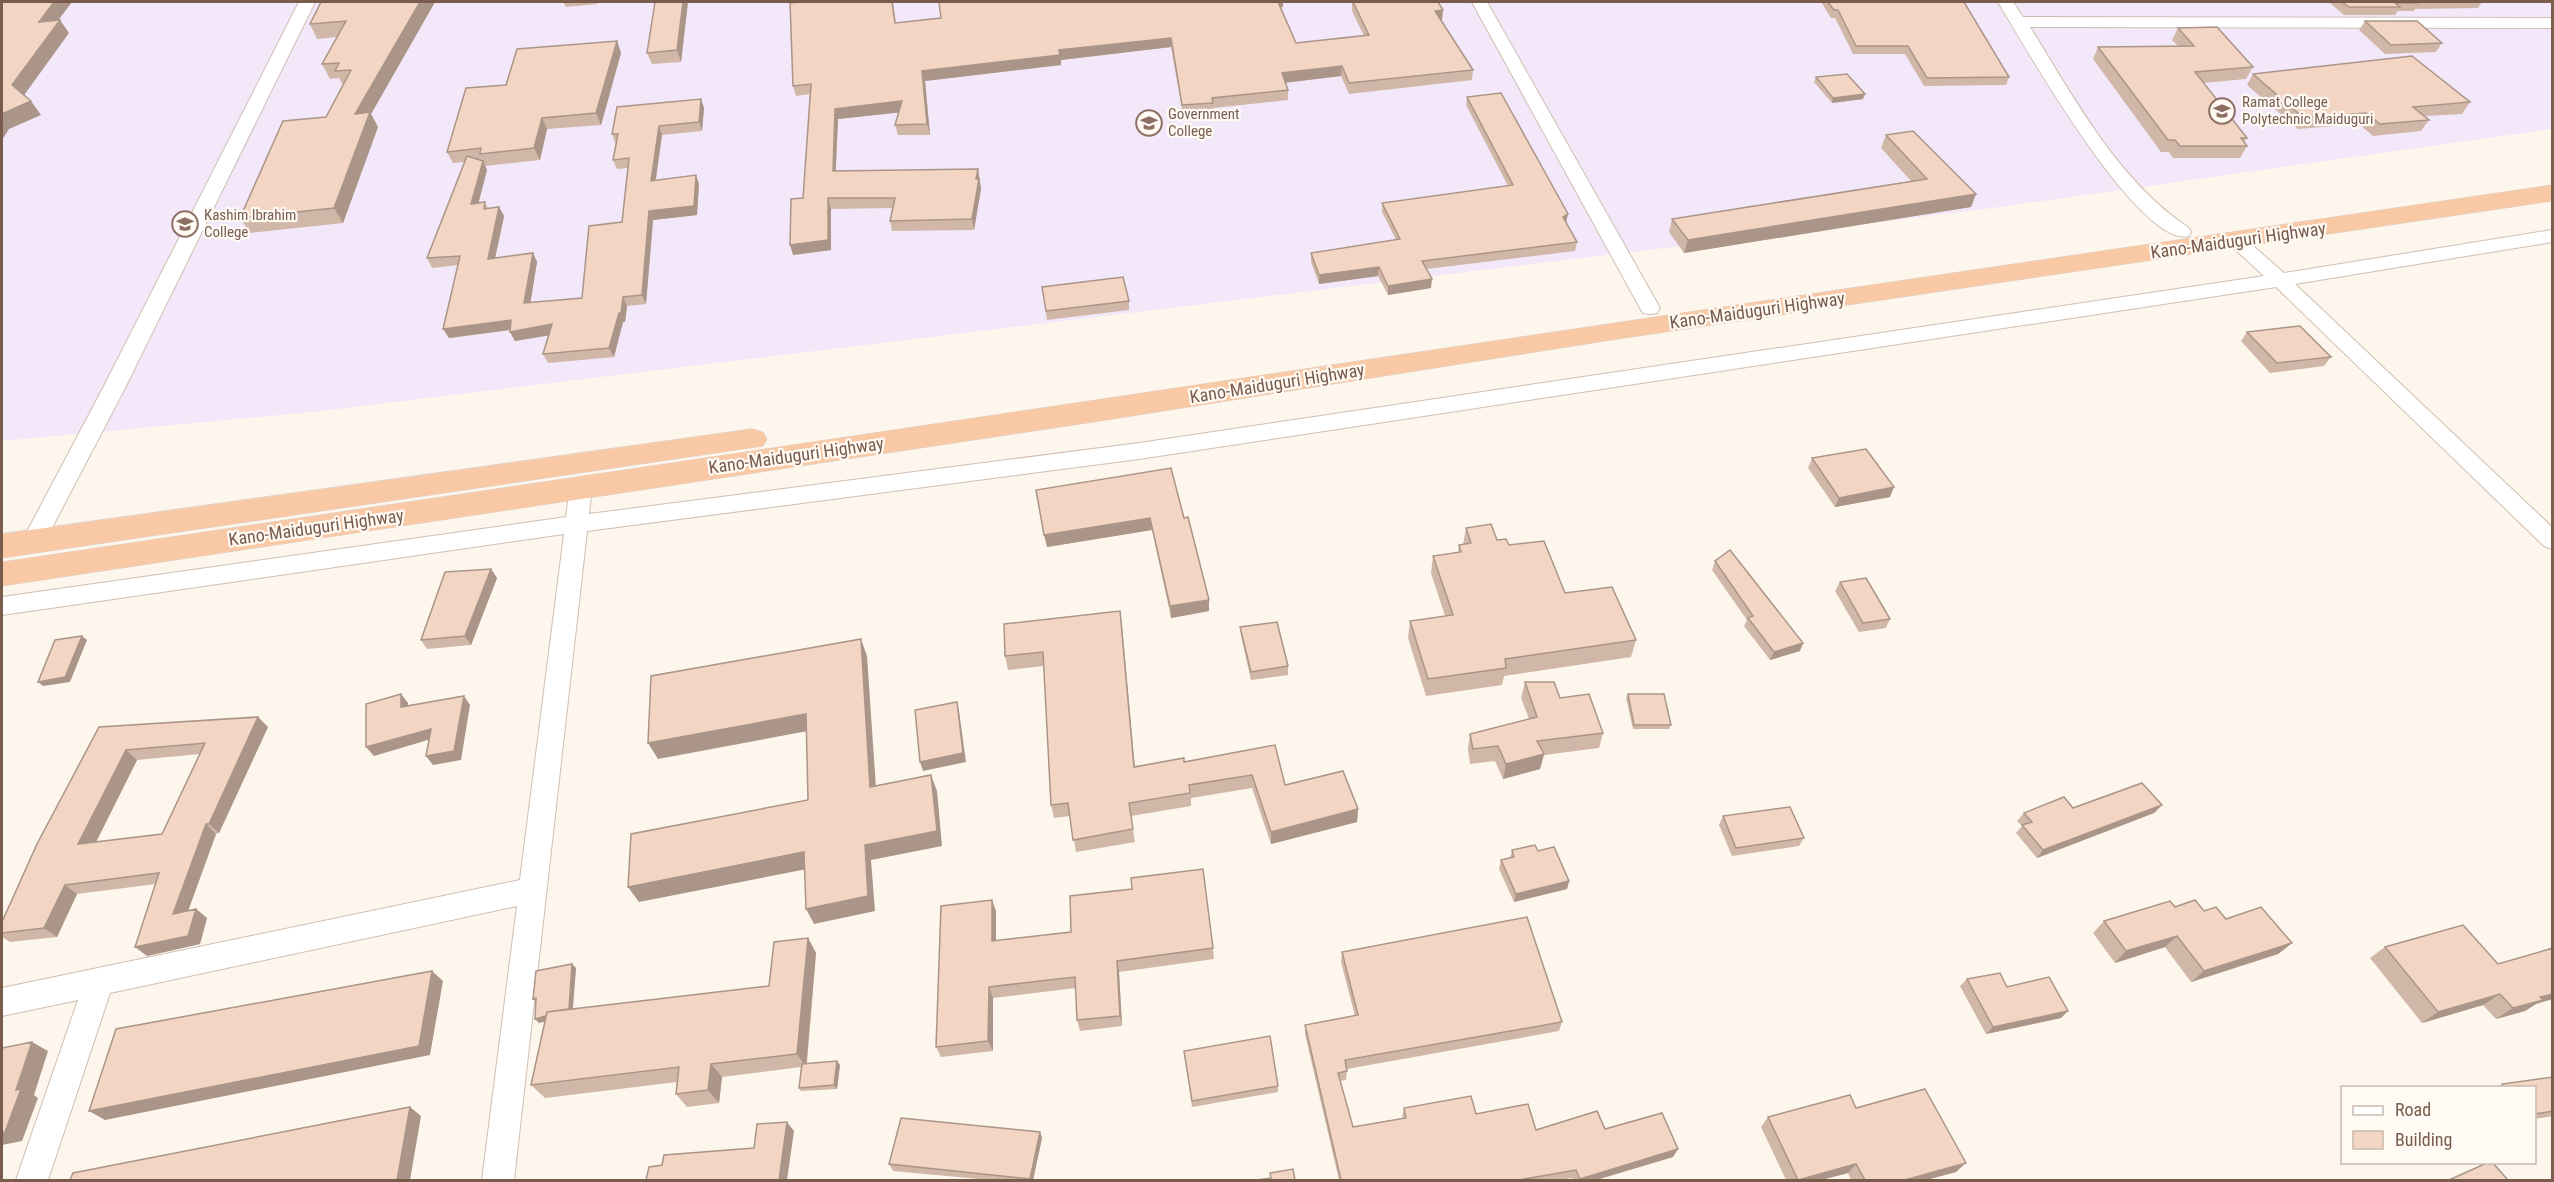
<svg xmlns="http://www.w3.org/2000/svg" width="2554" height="1182" font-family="'Roboto Condensed',sans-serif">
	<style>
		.education { fill: #f3e8fa }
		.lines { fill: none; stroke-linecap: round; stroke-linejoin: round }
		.minor-casing { stroke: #d1beb0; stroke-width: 2 }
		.trunk-casing { stroke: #dad1cd; stroke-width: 1 }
		.minor { fill: #fff; fill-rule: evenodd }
		.trunk { fill: #f9c8a4; fill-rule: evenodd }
		.wall { fill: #d1b7a8; fill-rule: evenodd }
		.shaded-wall { fill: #aa9588 }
		.building { fill: #f3d5c3; stroke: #aa9588; stroke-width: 1.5; fill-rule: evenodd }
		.labels { text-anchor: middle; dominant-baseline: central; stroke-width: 4.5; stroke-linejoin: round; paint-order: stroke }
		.far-education-label { font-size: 15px; fill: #785e54; stroke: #fffaf3; text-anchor: start }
		.street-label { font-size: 18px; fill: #7a5c4d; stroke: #fffaf3 }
	</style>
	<rect width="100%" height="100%" fill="#fdf6ec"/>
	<!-- education -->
	<path class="education" d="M2,2H2552V129L1978,210L313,412L2,441Z"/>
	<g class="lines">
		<!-- minor casing -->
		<g class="minor-casing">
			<path id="minor" d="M299,2H315L125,388L42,547L34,550L26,547L22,541L103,388Z
				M1472,2H1487L1660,308L1657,313L1650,314L1643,313L1640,308Z
				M1998,2H2013L2023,17L2552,18V28L2030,27C2075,99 2117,180 2189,228L2191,232L2189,236C2139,249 2023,43 1998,2Z
				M2552,230V242L2295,284L2552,527V549L2544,546L2276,287L1139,459L587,531L514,1180H482L517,906L110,993L48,1180H16L78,1000L2,1016V988L520,880L564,534L2,615V597L566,517L570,487L573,481L581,479L589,481L592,487L589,514L1139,443L2264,276L2226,241L2229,237H2243L2284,273Z"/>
		</g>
		<!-- trunk casing -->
		<g class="trunk-casing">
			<path id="trunk" d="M2552,185V201L1611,340L1100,421L2,586V562C852,437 1702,309 2552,185Z
				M752,429L763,432L767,439L763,446L2,558V534Z"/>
		</g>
		<!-- minor -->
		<use href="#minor" class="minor"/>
		<!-- trunk -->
		<use href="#trunk" class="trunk"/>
	</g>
	<!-- wall -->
	<path class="wall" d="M321,2H435L371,114L378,127L343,223L250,233L240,218L326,117L343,85L339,78L330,79L322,64L337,37L317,39L310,24Z
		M563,2H598L597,4L566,7Z
		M688,2L681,62L652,64L647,53Z
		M800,2H893L896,23L1283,7H1281L1296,43L1364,36L1352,11V2L1443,10L1442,20H1441L1473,70L1472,80L1349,94L1341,76L1285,83L1288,90V100L1213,108L1214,113L1183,115L1171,47L1061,60V65L925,81L930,135H898L895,125L899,112L838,119L836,171L978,169L981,189L974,230L892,231L890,221L893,208L831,209V250L793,255L803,198L810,94L796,96L793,86Z
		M1821,2H1964L2009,77L2006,85L1924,86L1905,54H1853L1835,18H1831Z
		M2329,2H2482L2478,8L2415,9L2414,11H2398L2395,15H2344Z
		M2365,21L2442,43L2436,52L2385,54L2359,30Z
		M2178,28L2253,67L2246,79L2203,83L2247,138L2244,142L2247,146L2240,158H2173L2169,152H2161L2093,59L2098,47L2178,46L2172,40Z
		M617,41L621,53L601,125L547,129L540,160L485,166L487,170L478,203L485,202L488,208L499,207L504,216L495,258L533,253L537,262L530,303L582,298L622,222L628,168L617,169L613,160L616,143H615L612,134L701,99L704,108L702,131L662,135L656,180L699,184L697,215L653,220L646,304L627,306L625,322H623L614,357L548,363L543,354L549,335L515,341L510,332L511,330L449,338L458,265L432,268L427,258L465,162L453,163L447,152L506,85Z
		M2253,74L2470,102L2462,114L2425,116L2429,120L2421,131L2373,136L2359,124L2298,129L2247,85Z
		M1816,77L1863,99L1832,103L1814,82Z
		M1467,97L1566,222L1577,242L1575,251L1426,269L1431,288L1388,295L1378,276L1319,284L1311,262V253L1396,240L1382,212V203L1508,186L1466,105Z
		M1886,135L1976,194L1971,207L1684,253L1669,232L1672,219L1911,181L1881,148Z
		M1042,287L1129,301V310L1047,320Z
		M2247,332L2331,357L2324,366L2270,373L2241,341Z
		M1812,458L1890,497L1835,507L1808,468Z
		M1171,468L1184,518L1209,600V611L1171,618L1152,530L1047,547Z
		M1466,528L1509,545L1565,593L1636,640L1631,657L1504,676L1502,685L1426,696L1408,638L1410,621L1445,616L1431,573L1433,556L1458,552L1459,545H1463Z
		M1715,561L1800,651L1770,660L1744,626L1747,620L1712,570Z
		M491,569L497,578L471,645L427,649L421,640Z
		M1840,582L1890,619L1886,628L1859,632L1835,591Z
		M1120,611L1134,766L1184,762L1275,745L1285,785L1358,809L1357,822L1271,844L1252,788L1191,798V806L1131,816L1135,842L1076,852L1070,816L1054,818L1051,805L1044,666L1008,670L1005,656Z
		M1240,627L1288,666V675L1251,680L1241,636Z
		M1525,682L1560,698L1603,733L1599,748L1544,755L1540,769L1503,779L1495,761L1470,764L1468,749L1470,734L1529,719L1521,698Z
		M1628,694L1671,725L1669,729H1633L1626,698Z
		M258,717L268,727L219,833L216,834L188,911L196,909L207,918L200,944L147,956L156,884L77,894L57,937L10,942L2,937V922L99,727ZM200,754L162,834L96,842L137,760Z
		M2162,805L2154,813L2037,858L2016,833L2022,826L2017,821L2024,813L2073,808Z
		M1723,816L1804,838L1799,846L1732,856L1719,825Z
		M1512,850L1538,851L1569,881L1567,889L1514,902L1499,869L1501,860L1510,858Z
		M2175,907L2204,911L2292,943L2278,954L2191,982L2165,947L2115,963L2093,933L2104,921Z
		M996,911V940L1213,948L1214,959L1119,972L1122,1026L1080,1031L1077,1020L1076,988L993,998V1051L941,1057L936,1047Z
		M808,938L816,953L807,1064L840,1065L837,1089L801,1091L799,1088L801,1067L722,1077L719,1103L687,1107L676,1094L677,1082L545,1098L531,1085L545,1021L539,1023L536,1002L533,999L576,968L573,1009L769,986Z
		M2385,947L2498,964L2536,1004L2525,1011L2496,1019L2483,1005L2422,1023L2370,958Z
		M1342,952L1562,1022L1559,1031L1347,1069L1346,1080L1340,1081L1353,1127L1402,1118L1404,1108L1476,1114L1536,1130L1605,1129L1673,1157L1596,1180H1573L1572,1178L1558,1180H1339L1305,1034V1025L1355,1016L1341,962Z
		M1967,979L2007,987L2061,1018L1986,1034L1960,986Z
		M1184,1051L1278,1086V1092L1192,1107Z
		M2553,1077V1116L2535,1119V1088H2497L2502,1084Z
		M1856,1108L1956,1172L1926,1180H1851L1848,1173L1821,1180H1786L1761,1127L1768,1117Z
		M1040,1132L1042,1138L1033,1180H990L893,1171L889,1164Z"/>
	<!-- shaded-wall -->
	<path class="shaded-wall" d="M54,2H72L48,34L39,22Z
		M420,2H435L371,114L378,127L343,223L334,208L355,114Z
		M683,2H688L681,62L677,50Z
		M1277,2H1283V7L1277,8Z
		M1443,10L1442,20L1435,21V11Z
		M60,20L69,33L22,98L12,85Z
		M1171,38V47L1061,60V65L925,81L930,135L927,124L922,71L1059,50Z
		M617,41L621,53L601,125L596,113Z
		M1342,66L1341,76L1282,83V73Z
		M1865,94L1863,99L1832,103L1833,98Z
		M701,99L704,108L702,131L699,122Z
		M31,101L41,115L9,129L2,140V114Z
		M902,101L904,112L838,119L835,181L833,171L835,109Z
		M542,118L547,129L540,160L534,148Z
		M659,126L662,135L654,190L651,181Z
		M483,161L487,170L476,213L471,204Z
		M978,169L981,189L974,230L972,219L976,179Z
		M696,175L699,184L697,215L653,220L646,304L642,295L649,211Z
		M1976,194L1971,207L1684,253L1688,240Z
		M828,198L831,209V250L793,255L790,245Z
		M499,207L504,216L493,268L488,259Z
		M1568,214L1566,223L1563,217Z
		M533,253L537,262L529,312L524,303Z
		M1379,267L1378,276L1319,284V275Z
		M1432,279L1431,288L1388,295V286Z
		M623,297L627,306L625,322H623L614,357L609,348Z
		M511,320L516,329L449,338L443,329Z
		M552,324L557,334L515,341L510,332Z
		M1894,487L1890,497L1835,507L1839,498Z
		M1150,518L1152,530L1047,547L1044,535Z
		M491,569L497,578L471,645L465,636Z
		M1209,600V611L1171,618L1170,606Z
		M1120,611L1122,625L1136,780L1134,767Z
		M82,636L87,640L70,682L43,686L38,682Z
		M861,639L867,656L877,803L870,787Z
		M1803,643L1800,651L1770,660L1774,652Z
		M401,694L408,703V716L401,707Z
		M464,696L470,705L461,760L433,765L426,756Z
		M957,702L959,711L966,762L923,771L920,762Z
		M806,714L813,730L658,759L648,743Z
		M258,717L268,727L219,833L209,824Z
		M431,729L438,737L374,756L366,747Z
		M126,750L137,760L90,854L78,844Z
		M1544,754L1540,769L1503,779L1506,764Z
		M931,775L937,791L942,846L871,860L875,911L814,924L806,909L865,845Z
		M2162,805L2154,813L2037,858L2043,850Z
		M1358,809L1357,822L1271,844V832Z
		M206,824L216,834L184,922L173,914Z
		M804,852L812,868L639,902L628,887Z
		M1569,881L1567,889L1514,902L1516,894Z
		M65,885L77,894L57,937L44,928Z
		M992,900L996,911V952L992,941Z
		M196,909L207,918L200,944L147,956L135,947Z
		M2177,936L2165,947L2115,963L2126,951Z
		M808,938L816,953L806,1067L797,1054Z
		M2292,943L2278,954L2191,982L2204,971Z
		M1117,961L1119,972L1122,1026L1120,1016Z
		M572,964L576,968L572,1015L539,1023L535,1019Z
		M432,971L443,981L430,1055L105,1120L89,1111Z
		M989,987L993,998V1051L988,1041Z
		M2500,994L2483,1005L2422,1023L2438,1012Z
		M2553,994V999L2536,1004L2525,1011L2496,1019L2513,1008L2540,997Z
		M2068,1011L2061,1018L1986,1034L1993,1027Z
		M32,1042L48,1051L34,1095L38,1098L22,1141L2,1145V1133Z
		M837,1061L840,1065L837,1089L834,1085Z
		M711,1064L722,1077L719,1103L708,1090Z
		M410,1107L421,1116L410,1180H397Z
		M787,1122L794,1131L787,1180H779Z
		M1040,1132L1042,1138L1033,1180H1031L1030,1179Z
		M1678,1149L1673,1157L1596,1180H1579L1580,1179Z
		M1966,1163L1956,1172L1926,1180H1905Z
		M1856,1164L1848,1173L1821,1180H1798Z"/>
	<!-- building -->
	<path class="building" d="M2,2H54L39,22L60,20L12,85L31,101L2,114Z
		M321,2H420L355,114L370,112L334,208L240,218L283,121L326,117L351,70L335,71L339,63L322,64L346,21L310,24Z
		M655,2H683L677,50L647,53Z
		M800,2H892L895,23L941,18L939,2H1278L1296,43L1369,35L1353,2H1438L1443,10L1435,11L1473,70L1349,83L1342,66L1282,73L1288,90L1212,98L1213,103L1182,105L1171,38L1059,50L1060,55L922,71L927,124L895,125L902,101L835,109L833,171L978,169L976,179H979L972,219L890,221L895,198H828V240L790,245L791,199L803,198L811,84L793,86L790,3Z
		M1828,2H1964L2009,77L1927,78L1908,46H1856L1838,10H1834Z
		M2342,2H2417L2419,3H2395L2400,7H2349Z
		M2365,21H2417L2442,43L2391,45Z
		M2217,27L2253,67L2195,72L2247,138H2241L2247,146H2180L2175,140H2168L2098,47L2194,46L2178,28Z
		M617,41L596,113L542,118L534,148L480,154L481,148L447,152L466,88L506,85L517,49Z
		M2412,56L2470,102L2413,107L2429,120L2380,124L2366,113L2304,118L2253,74Z
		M1847,74L1865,94L1833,98L1816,77Z
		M1501,93L1568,214L1563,217L1577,242L1422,261L1432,279L1388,286L1379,267L1319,275L1311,253L1400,239L1382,203L1513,185L1467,97Z
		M701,99L699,122L659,126L651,181L696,175L694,206L649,211L642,295L623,297L621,313H619L609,348L543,354L552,324L510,332L511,320L443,329L460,256L427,258L467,156L483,161L471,204L485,202L484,209L499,207L488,259L533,253L524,303L582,298L589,226L622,222L629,158L613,160L618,134H612L617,107Z
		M1913,131L1976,194L1688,240L1672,219L1927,179L1886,135Z
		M1123,277L1129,301L1046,311L1042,287Z
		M2300,326L2331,357L2277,363L2247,332Z
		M1866,449L1894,487L1839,498L1812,458Z
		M1171,468L1184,518L1188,517L1209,600L1170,606L1150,518L1044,535L1036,490Z
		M1491,524L1497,540L1506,539L1509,545L1544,541L1565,593L1612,587L1636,640L1505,659L1506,668L1428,679L1410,621L1453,615L1433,556L1461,552L1459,545L1471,543L1466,528Z
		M1730,550L1803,643L1774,652L1748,618L1753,616L1715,561Z
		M491,569L465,636L421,640L445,572Z
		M1866,578L1890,619L1863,623L1840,582Z
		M1120,611L1134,767L1184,758V762L1275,745L1285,785L1343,771L1358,809L1271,832L1252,775L1189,785L1190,793L1129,803L1133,829L1073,840L1068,803L1051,805L1043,652L1005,656L1004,624Z
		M1277,622L1288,666L1251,672L1240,627Z
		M82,636L65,677L38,682L55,640Z
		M861,639L870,787L931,775L937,831L865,845L868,896L806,909L804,852L628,887L631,834L808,800L806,714L648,743L651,676Z
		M1525,682H1554L1560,698L1589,694L1603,733L1537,741L1544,754L1506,764L1498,746L1473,749L1470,734L1537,717Z
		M401,694V707L464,696L454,751L426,756L431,729L366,747V704Z
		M1628,694H1664L1671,725H1634Z
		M957,702L963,753L920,762L915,710Z
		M258,717L209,824H206L173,914L196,909L188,936L135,947L159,873L65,885L44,928L2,933V922L37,844L99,727ZM205,743L162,834L78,844L126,750Z
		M2142,783L2162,805L2043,850L2022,825L2032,822L2024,813L2064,797L2073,808Z
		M1790,807L1804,838L1736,848L1723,816Z
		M1535,845L1538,851L1554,847L1569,881L1516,894L1501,860L1514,857L1512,850Z
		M1203,869L1213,948L1117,961L1120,1016L1077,1020L1075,977L989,987L988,1041L936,1047L941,906L992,900V941L1071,932L1070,896L1132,889L1131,878Z
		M2195,900L2204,911L2216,907L2226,919L2261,907L2292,943L2204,971L2177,936L2126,951L2104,921L2170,901L2175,907Z
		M1527,917L1562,1022L1345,1060L1347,1071L1338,1073L1353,1127L1406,1118L1404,1108L1471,1096L1476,1114L1528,1104L1536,1130L1597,1111L1605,1129L1662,1113L1678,1149L1580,1179L1576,1170L1519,1180H1341L1305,1025L1358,1015L1342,952Z
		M2463,925L2498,964L2553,948V994L2540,997L2543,1000L2513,1008L2500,994L2438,1012L2385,947Z
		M808,938L797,1054L711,1064L708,1090L676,1094L679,1067L531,1085L547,1012L769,986L774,942Z
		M572,964L569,1009L547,1012L546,1016L535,1019L536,998L533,999L536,971Z
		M432,971L419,1046L89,1111L116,1029Z
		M2000,973L2007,987L2049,977L2068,1011L1993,1027L1967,979Z
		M1270,1036L1278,1086L1192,1101L1184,1051Z
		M32,1042L16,1090L21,1089L5,1132L2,1133V1048Z
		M837,1061L834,1085L799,1088L802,1064Z
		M2553,1077V1111L2535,1114V1088H2504L2502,1084Z
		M1925,1089L1966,1163L1905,1180H1865L1856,1164L1798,1180L1768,1117L1850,1095L1856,1108Z
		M410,1107L397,1180H70L73,1173Z
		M901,1118L1040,1132L1030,1179L889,1164Z
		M787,1122L779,1180H646L649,1167L662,1165L664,1155L754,1148L757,1124Z
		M2489,1162H2492L2508,1180H2449Z
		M1293,1169L1295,1180H1257L1271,1178L1270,1173Z"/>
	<!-- icons -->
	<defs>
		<g id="school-ring" transform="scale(1.35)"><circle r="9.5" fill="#fffaf3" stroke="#8d6e63" stroke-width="1.5"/><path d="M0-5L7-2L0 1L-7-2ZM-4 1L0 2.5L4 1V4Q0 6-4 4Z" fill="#8d6e63"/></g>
	</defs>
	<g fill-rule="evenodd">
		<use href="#school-ring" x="2222" y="111"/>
		<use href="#school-ring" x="1149" y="123"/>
		<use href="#school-ring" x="185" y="224"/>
	</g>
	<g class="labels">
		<!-- far-education labels -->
		<g class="far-education-label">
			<text x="2242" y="102">Ramat College<tspan x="2242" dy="17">Polytechnic Maiduguri</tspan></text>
			<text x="1168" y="114">Government<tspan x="1168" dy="17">College</tspan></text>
			<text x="204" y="215">Kashim Ibrahim<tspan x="204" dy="17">College</tspan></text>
		</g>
		<!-- street labels -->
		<g class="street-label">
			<text transform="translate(2238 240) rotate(-8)">Kano-Maiduguri Highway</text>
			<text transform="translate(1757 310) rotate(-8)">Kano-Maiduguri Highway</text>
			<text transform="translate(1277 383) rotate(-9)">Kano-Maiduguri Highway</text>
			<text transform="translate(796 455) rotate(-8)">Kano-Maiduguri Highway</text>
			<text transform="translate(316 527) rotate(-8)">Kano-Maiduguri Highway</text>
		</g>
	</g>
	<!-- border -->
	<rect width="2554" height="1182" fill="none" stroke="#7a5c4d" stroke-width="6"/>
	<!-- legend -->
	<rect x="2341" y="1086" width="195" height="78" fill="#fffaf3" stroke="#cabbb1" stroke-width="1.5"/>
	<rect x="2353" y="1106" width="30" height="9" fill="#ffffff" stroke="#cabbb1" stroke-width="1.5"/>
	<text x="2395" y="1116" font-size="18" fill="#7a5c4d">Road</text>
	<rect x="2353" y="1131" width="30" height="18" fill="#f3d5c3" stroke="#cabbb1" stroke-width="1.5"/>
	<text x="2395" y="1146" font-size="18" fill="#7a5c4d">Building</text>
</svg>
